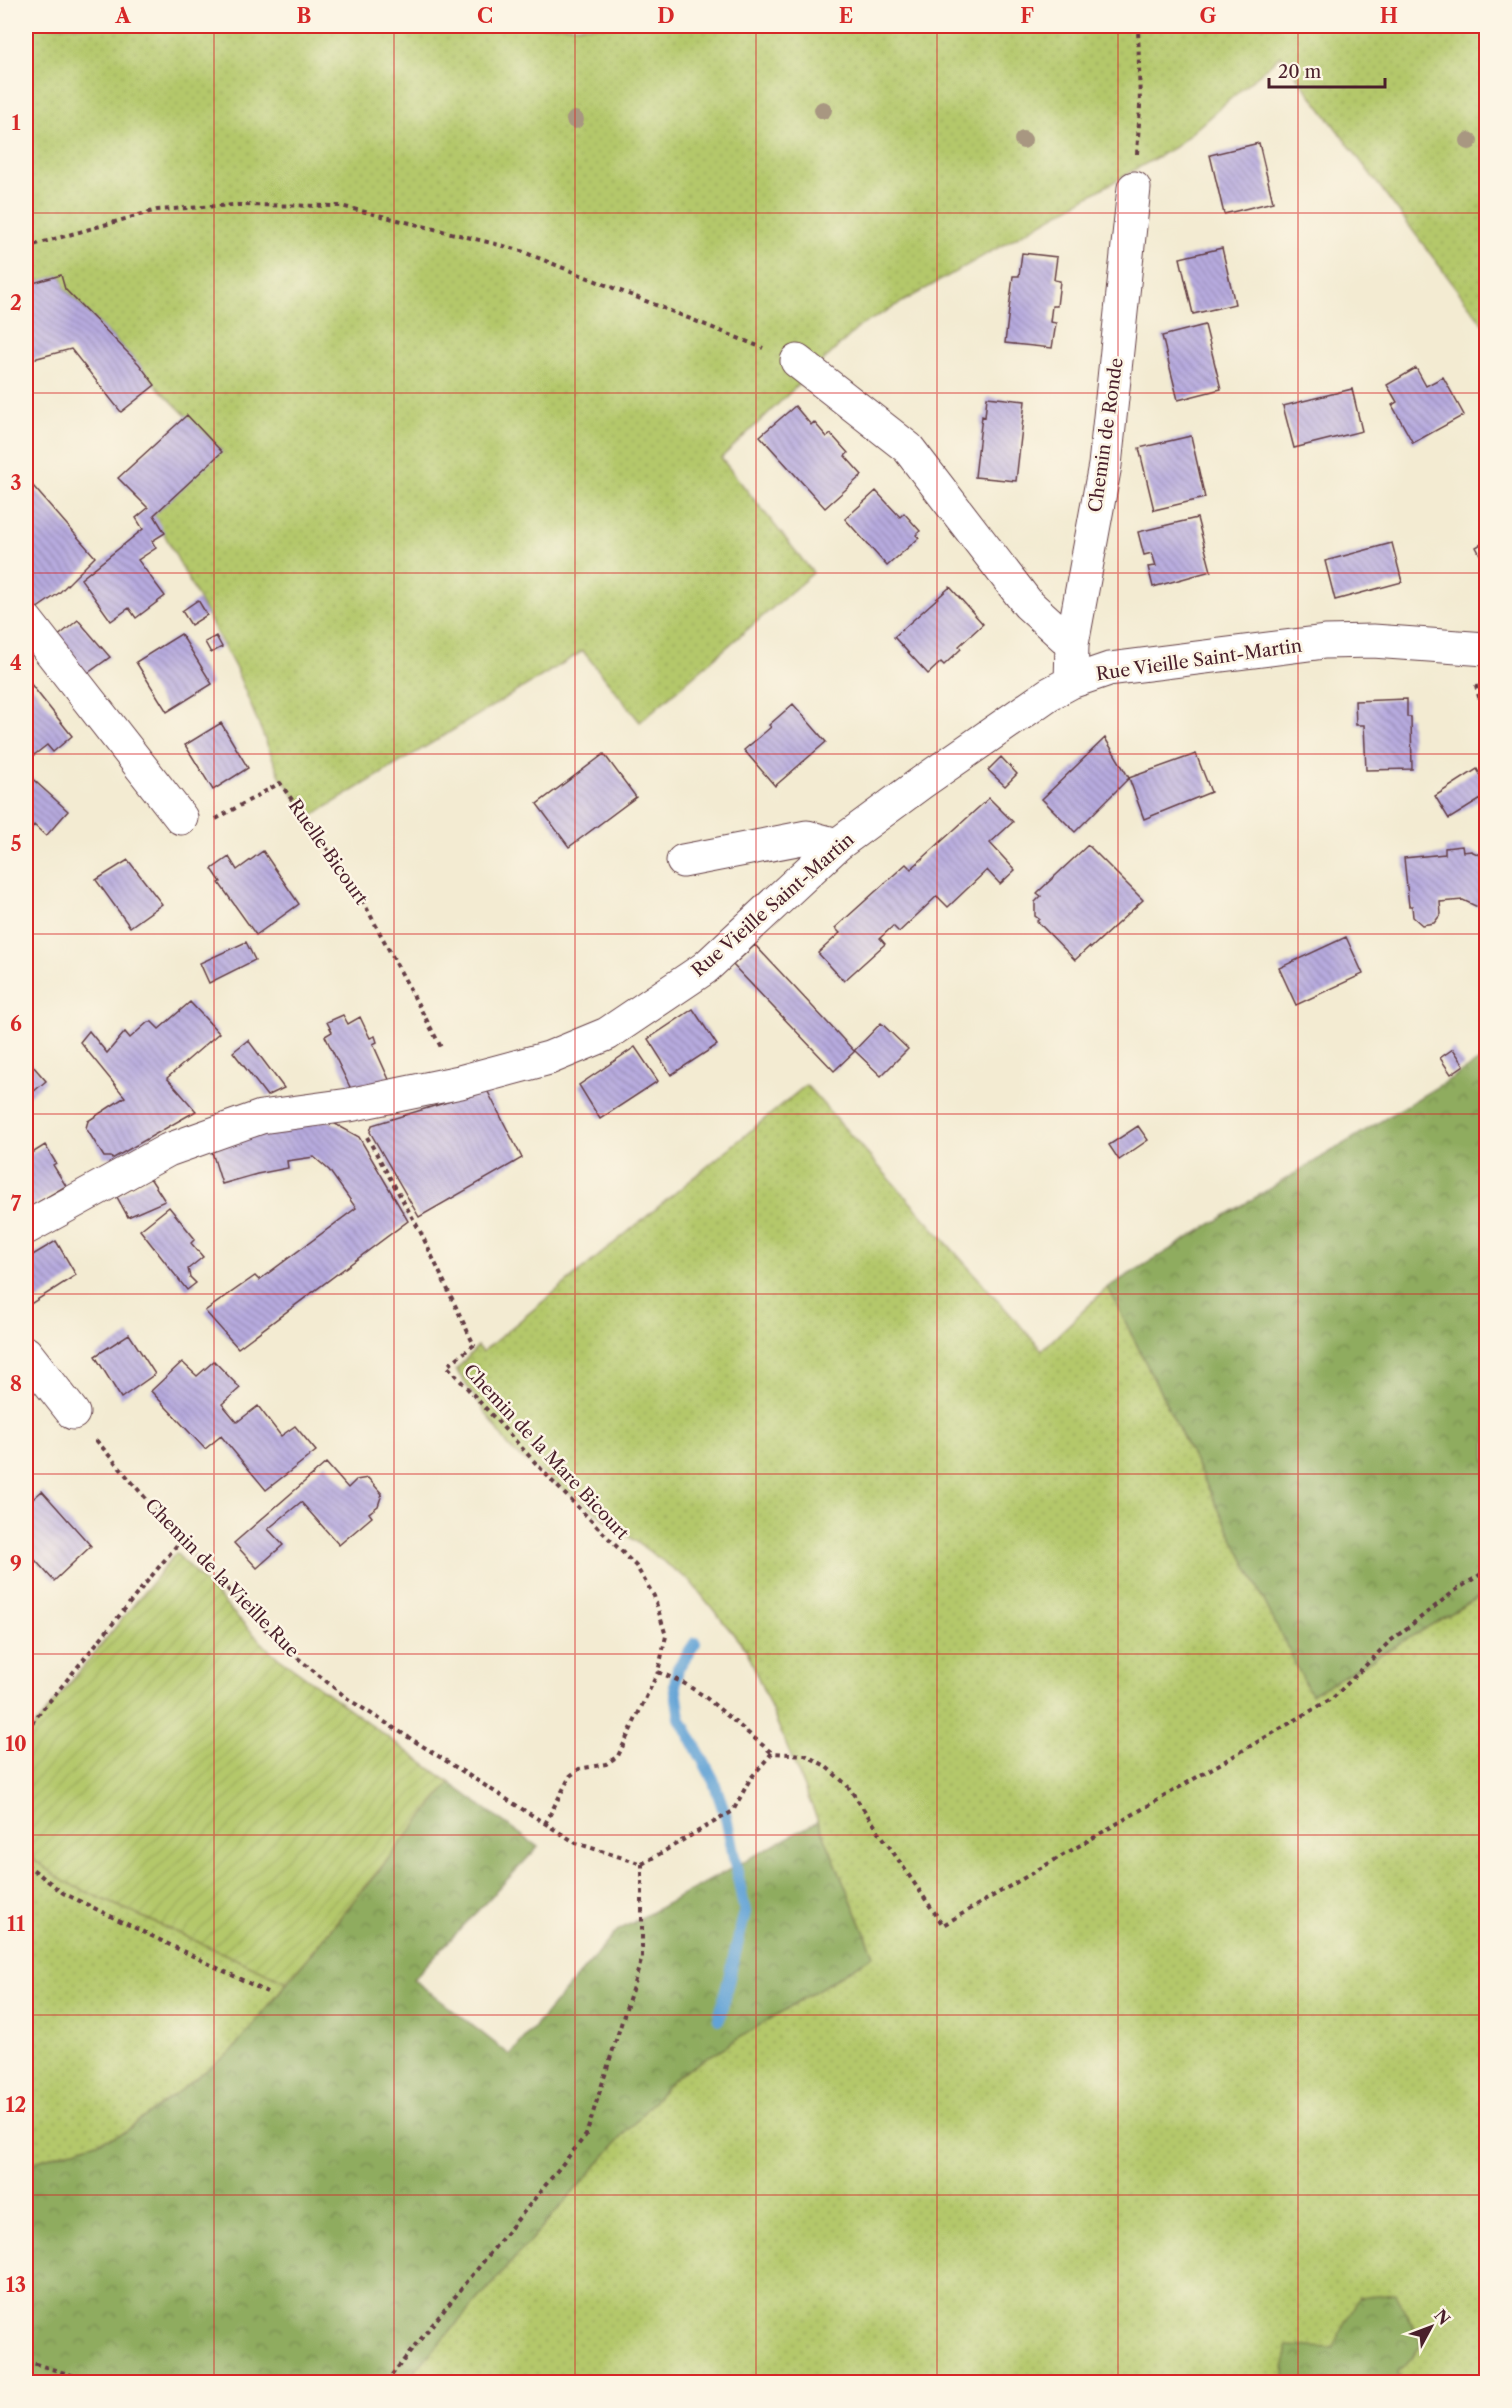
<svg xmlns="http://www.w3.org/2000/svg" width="1512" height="2408" font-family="'Libre Caslon Text',serif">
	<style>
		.grass { fill: url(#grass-dots); stroke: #7f744b; stroke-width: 1.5 }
		.forest { fill: url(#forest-crowns); stroke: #6c6645; stroke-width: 1.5 }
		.garden { fill: url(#garden-furrows); stroke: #7f744b; stroke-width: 1.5 }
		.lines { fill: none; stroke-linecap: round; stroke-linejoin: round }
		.stream { stroke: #62a3d6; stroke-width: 12 }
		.building { fill: url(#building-back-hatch) }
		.minor-casing { stroke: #633e44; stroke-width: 35 }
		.path { stroke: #633e44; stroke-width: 4; stroke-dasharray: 4.5 4.5; stroke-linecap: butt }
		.minor { stroke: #fff; stroke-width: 33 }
		.tree { fill: #a89781 }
		.grid { fill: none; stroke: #d62828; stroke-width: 1.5; stroke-opacity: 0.55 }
		.labels { text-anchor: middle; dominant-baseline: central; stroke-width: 5; stroke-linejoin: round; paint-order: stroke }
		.street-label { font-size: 18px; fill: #4a1f2b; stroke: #fcf5e5 }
		.neatline { fill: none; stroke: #d62828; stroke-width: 2 }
		.grid-label { font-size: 20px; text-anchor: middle; font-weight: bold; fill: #d62828 }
	</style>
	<defs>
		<pattern id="grass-dots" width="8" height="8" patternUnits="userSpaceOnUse" patternTransform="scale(1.5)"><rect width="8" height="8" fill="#b4c86b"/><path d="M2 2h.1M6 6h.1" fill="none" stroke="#9cab5d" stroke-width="1.8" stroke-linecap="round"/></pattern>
		<pattern id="forest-crowns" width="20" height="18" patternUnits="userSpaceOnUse" patternTransform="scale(1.5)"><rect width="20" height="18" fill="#8fac5f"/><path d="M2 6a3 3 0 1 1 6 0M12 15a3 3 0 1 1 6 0" fill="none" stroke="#778b4f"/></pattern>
		<pattern id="garden-furrows" width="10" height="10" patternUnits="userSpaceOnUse" patternTransform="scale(1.5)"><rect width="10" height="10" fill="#b4c86b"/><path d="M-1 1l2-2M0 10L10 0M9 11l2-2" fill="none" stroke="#9cab5d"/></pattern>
		<pattern id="building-back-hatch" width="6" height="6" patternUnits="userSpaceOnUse" patternTransform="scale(1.5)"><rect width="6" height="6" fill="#b7abdf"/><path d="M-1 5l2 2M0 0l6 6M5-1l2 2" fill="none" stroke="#978bb5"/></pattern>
	</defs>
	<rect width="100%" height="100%" fill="#fcf5e5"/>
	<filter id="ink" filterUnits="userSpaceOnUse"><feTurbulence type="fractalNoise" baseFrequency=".0167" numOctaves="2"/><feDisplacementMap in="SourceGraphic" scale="12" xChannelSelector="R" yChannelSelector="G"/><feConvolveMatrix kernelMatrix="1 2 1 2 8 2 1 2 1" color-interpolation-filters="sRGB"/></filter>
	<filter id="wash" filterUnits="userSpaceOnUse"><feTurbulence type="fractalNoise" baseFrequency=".008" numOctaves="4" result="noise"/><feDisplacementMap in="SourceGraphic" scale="24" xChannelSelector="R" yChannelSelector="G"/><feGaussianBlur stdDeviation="1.35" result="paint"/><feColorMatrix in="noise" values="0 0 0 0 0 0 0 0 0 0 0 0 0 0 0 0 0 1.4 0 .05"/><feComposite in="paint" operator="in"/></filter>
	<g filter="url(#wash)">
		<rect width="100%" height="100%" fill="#f3ebd2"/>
		<!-- grass -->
		<path class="grass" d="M26,26H1486V328L1281,55L1175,147L860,326L721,458L813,573L640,722L583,651L310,817L280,776L236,669L154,515L222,451L155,385L139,364L65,289L61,275L26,285Z
			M806,1085L1042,1350L1108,1287L1311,1694L1486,1593V2382H405L674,2078L874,1955L747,1651L690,1581L512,1451L456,1370L478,1346L482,1352Z
			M26,1853L65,1882L287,1982L232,2051L122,2134L26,2165Z"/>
		<!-- forest -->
		<path class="forest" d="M1486,1057V1593L1311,1695L1108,1287Z
			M450,1783L538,1847L413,1979L510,2055L617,1931L818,1821L874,1955L674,2078L405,2382H26V2165L122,2134L232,2051Z
			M1395,2293L1422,2345L1397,2373L1404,2382H1285L1286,2346L1332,2348L1359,2297Z"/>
		<!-- garden -->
		<path class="garden" d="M176,1553L270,1651L450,1783L287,1982L65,1882L26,1853V1737Z"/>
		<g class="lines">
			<!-- stream -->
			<path class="stream" d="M695,1643L678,1668L675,1684L680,1718L713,1779L726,1817L745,1912L719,2019"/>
		</g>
		<g id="blocks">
			<!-- building -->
			<path class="building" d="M1259,143L1273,202L1224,214L1210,155Z
				M1222,248L1235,304L1193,314L1180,258Z
				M1022,253L1057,257L1054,280L1060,281L1057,306H1052L1050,322L1056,323L1052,348L1005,343L1013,276H1019Z
				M61,275L65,289L139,364L155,385L121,412L71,349L26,361V285Z
				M1205,325L1221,389L1178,400L1162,336Z
				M1416,368L1426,386L1443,377L1464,415L1413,443L1392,405L1397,402L1387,385Z
				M1352,389L1362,431L1294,448L1283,406Z
				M987,397L1025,401L1016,481L975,477L982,416L985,417Z
				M795,406L811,425L814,422L827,437L831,434L848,453L845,456L862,475L825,508L760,436Z
				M187,415L222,452L154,515L165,533L152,541L156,548L138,560L165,596L136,618L129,608L111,621L81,579L143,529L136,518L148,508L118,478Z
				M1191,436L1205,498L1154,510L1139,448Z
				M26,478L95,557L59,593L33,611L26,602Z
				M876,491L900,517L904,513L920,531L916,535L919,538L887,566L845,519Z
				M1197,518L1211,571L1153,587L1148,567L1156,566L1152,553L1144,555L1138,532Z
				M1486,541V579L1481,569L1486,566L1476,547Z
				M1392,543L1402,582L1335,600L1325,561Z
				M950,587L983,624L959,646L961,649L944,665L941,662L928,674L894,637Z
				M198,600L207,615L191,625L182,611Z
				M78,620L110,657L81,678L51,642Z
				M181,634L212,684L167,712L136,662Z
				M216,636L222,647L211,653L205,642Z
				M26,678L72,736L53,752L47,745L34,755L26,746Z
				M1407,699V717H1411L1412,769L1366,770L1364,725H1356L1355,701Z
				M793,704L826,742L775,786L744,750L771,727L769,725Z
				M221,723L248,768L213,790L185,745Z
				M1105,738L1129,778L1075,832L1042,799Z
				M604,754L636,797L569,847L537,804Z
				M1196,754L1211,792L1144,819L1129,778Z
				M1001,757L1017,774L1005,786L988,770Z
				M1477,769L1486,785V796L1449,819L1435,796Z
				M26,773L68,811L46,836L34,825L26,834Z
				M989,798L1013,822L990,843L1015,870L1000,884L987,870L948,907L937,896L899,932L893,926L880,938L885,944L844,981L818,953L840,933L835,928L906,864L911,869Z
				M1088,845L1143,900L1091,948L1089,947L1075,960L1037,921L1039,919L1035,916V902L1041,896L1037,893Z
				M1462,846L1463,852L1471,851L1486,858V911L1463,900L1440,902L1441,914L1434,923L1422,925L1413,917L1412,906H1409L1404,858L1445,854V848Z
				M263,851L299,904L256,935L219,883L221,882L212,869L229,857L237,870Z
				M128,860L162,904L130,927L96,880Z
				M1346,937L1363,974L1296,1005L1279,968Z
				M246,942L255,960L209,983L200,963Z
				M755,945L854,1051L881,1023L908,1049L881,1076L855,1051L834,1071L733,965Z
				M190,1002L219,1033L167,1078L196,1111L112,1159L111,1157H104L86,1128L88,1121L125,1097L80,1042L89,1031L107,1053L125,1032L130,1038L148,1022H152L159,1029Z
				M693,1009L717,1045L671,1075L648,1039Z
				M343,1015L348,1024L360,1017L370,1038L375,1036L377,1042L373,1044L391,1084L351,1089L325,1036L332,1032L327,1022Z
				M248,1040L284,1088L267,1096L233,1052Z
				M635,1047L658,1081L600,1119L579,1085Z
				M1453,1049L1464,1065L1451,1074L1440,1058Z
				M26,1058L46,1081L26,1098Z
				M487,1090L522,1158L419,1217L370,1132L372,1125Z
				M328,1120L359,1137L408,1221L238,1348L205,1311L255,1276L259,1280L356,1208L329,1170L314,1157L287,1161L288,1168L257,1174L222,1184L211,1149L246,1132Z
				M1138,1126L1148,1140L1119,1160L1109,1145Z
				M45,1145L56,1163L53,1165L66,1186L27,1209L26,1157Z
				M150,1178L165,1201L128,1217L117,1197Z
				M169,1207L195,1239L191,1243L203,1257L188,1269L190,1277L196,1283L187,1290L140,1230Z
				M56,1241L76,1275L26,1307V1259Z
				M129,1334L155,1374L121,1398L95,1356Z
				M214,1361L240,1388L222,1404L237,1422L258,1406L281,1436L295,1426L316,1451L266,1490L221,1436L205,1449L151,1391L182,1362L197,1376Z
				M326,1463L348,1488L356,1480L368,1478L382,1494L378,1506L369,1513L372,1517L339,1545L301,1502L268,1529L283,1545L257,1568L234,1543Z
				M42,1491L91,1546L54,1581L26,1550V1505Z"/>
		</g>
	</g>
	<g filter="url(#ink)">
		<use href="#blocks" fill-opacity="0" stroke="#633e44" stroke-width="1.5"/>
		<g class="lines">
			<!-- minor casing -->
			<g class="minor-casing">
				<path id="minor" d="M797,361L908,448L1028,604L1072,644
					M26,620L181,818
					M1071,682L1072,644L1105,465L1134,188
					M683,861L807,837L837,845
					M26,1228L168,1150L261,1117L349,1105L460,1082L549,1058L607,1034L705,968L837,845L921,783L1049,694L1071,682L1109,669L1325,642L1373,641L1486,649
					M26,1353L73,1413"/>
			</g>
			<!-- path -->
			<path class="path" d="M1137,154L1140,106L1138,26
				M26,247L157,210L234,205L341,206L516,249L763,348
				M1476,685L1479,697L1486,712
				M216,819L280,783L358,892L442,1049
				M367,1137L420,1231L474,1345L447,1366L553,1482L636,1566L654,1596L666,1636L658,1672L682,1682L704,1696L772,1753
				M96,1440L181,1540L278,1642L348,1699L576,1843L642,1864
				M26,1730L181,1540
				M545,1824L570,1776L579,1769L606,1764L618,1756L658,1672
				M26,1864L63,1893L267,1992
				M642,1864L733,1811L750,1779L772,1753L805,1755L824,1765L847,1785L943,1925L1333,1698L1389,1642L1456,1590L1486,1571
				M26,2361L94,2382
				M386,2382L586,2135L642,1958V1864"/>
			<!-- minor -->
			<use href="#minor" class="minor"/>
		</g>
		<!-- trees -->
		<g class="tree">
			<circle cx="823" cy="110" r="9"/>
			<circle cx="575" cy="120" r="9"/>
			<circle cx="1023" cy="140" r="9"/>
			<circle cx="1469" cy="141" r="9"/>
		</g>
	</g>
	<!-- grid -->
	<path class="grid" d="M214,26V2382M394,26V2382M575,26V2382M756,26V2382M937,26V2382M1118,26V2382M1298,26V2382M26,213H1486M26,393H1486M26,573H1486M26,754H1486M26,934H1486M26,1114H1486M26,1294H1486M26,1474H1486M26,1654H1486M26,1835H1486M26,2015H1486M26,2195H1486"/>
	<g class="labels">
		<!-- street labels -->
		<g class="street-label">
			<text transform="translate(1106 435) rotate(-82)">Chemin de Ronde</text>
			<text transform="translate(1199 660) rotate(-8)">Rue Vieille Saint-Martin</text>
			<text transform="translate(328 852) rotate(55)">Ruelle Bicourt</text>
			<text transform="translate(773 905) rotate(-41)">Rue Vieille Saint-Martin</text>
			<text transform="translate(546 1452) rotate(47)">Chemin de la Mare Bicourt</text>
			<text transform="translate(222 1578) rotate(46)">Chemin de la Vieille Rue</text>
		</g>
	</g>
	<!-- margin -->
	<rect width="1512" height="2408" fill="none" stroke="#fcf5e5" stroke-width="66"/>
	<!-- north arrow -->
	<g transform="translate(1431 2327) rotate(49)" stroke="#fcf5e5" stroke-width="4.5" paint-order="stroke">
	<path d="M0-4.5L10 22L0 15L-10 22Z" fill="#4a1f2b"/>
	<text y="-9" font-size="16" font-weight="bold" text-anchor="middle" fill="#4a1f2b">N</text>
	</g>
	<!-- scale -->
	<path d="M1269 78v9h116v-9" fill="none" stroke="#4a1f2b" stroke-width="3"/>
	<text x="1278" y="78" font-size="18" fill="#4a1f2b" stroke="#fcf5e5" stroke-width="4.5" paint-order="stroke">20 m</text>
	<rect x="33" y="33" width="1446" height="2342" class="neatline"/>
	<g class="grid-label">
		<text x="123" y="23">A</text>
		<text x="304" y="23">B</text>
		<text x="485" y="23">C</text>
		<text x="666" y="23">D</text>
		<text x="846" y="23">E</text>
		<text x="1027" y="23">F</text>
		<text x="1208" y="23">G</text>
		<text x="1389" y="23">H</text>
		<text x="16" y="130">1</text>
		<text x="16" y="310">2</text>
		<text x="16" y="490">3</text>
		<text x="16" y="670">4</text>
		<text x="16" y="851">5</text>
		<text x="16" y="1031">6</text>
		<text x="16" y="1211">7</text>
		<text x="16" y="1391">8</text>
		<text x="16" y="1571">9</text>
		<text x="16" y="1751">10</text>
		<text x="16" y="1931">11</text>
		<text x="16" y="2112">12</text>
		<text x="16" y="2292">13</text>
	</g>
</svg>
